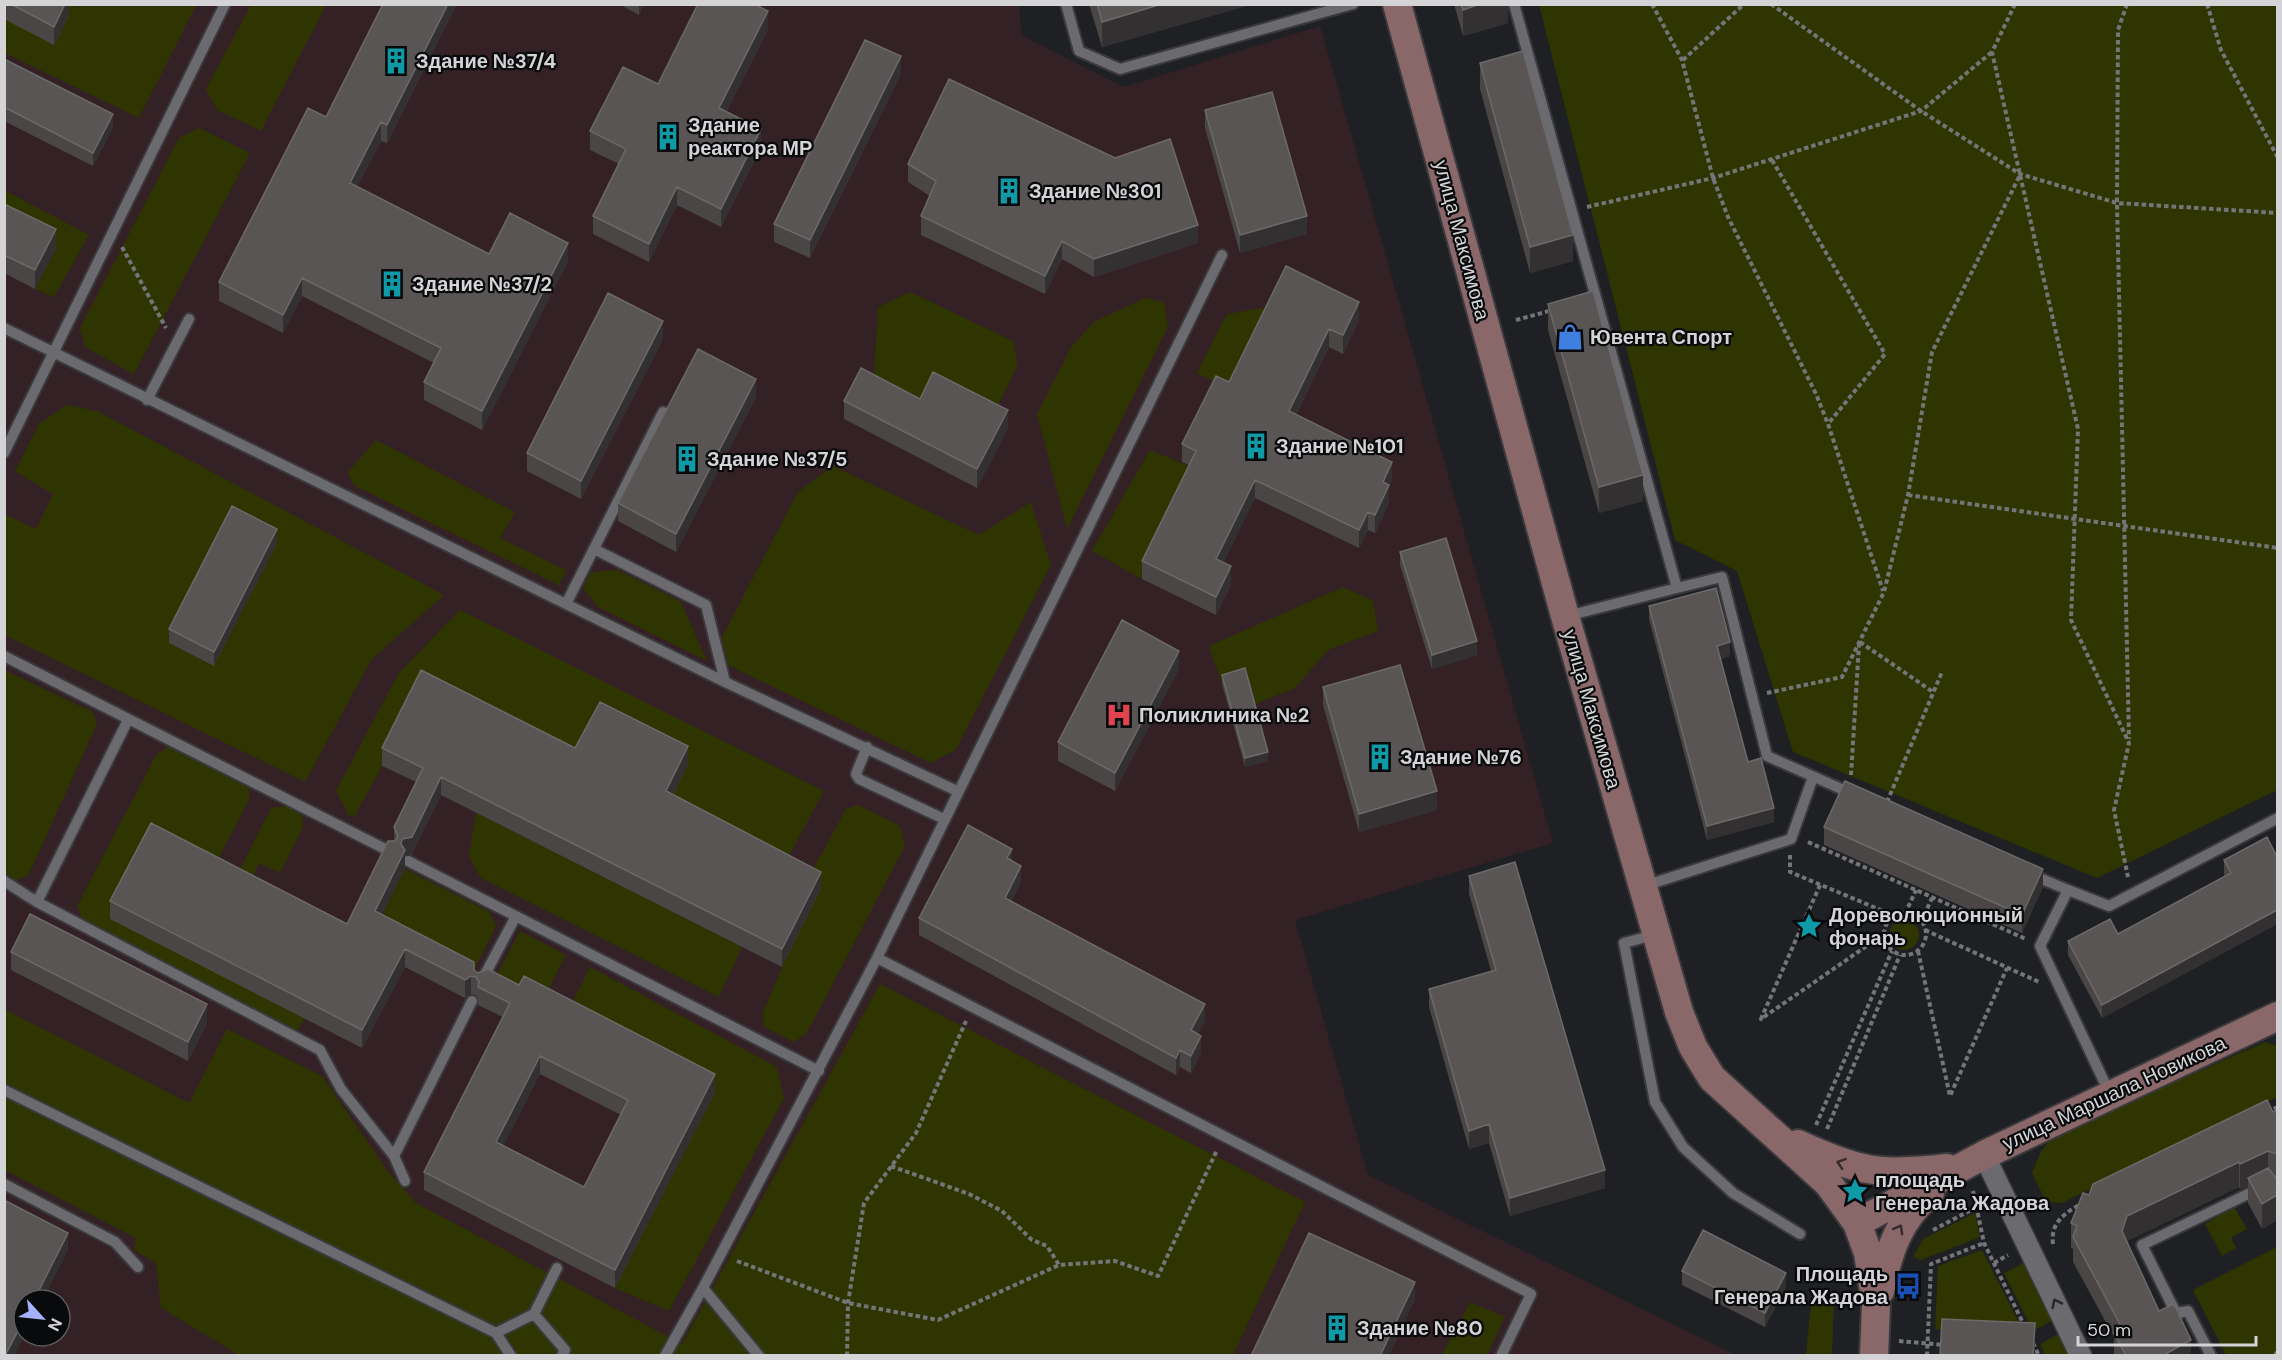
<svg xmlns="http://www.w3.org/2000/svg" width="2282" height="1360" font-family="'DM Sans',sans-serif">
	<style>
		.industrial { fill: #342125; fill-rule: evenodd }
		.green { fill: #2e3501 }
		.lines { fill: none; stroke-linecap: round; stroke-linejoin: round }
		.lane-casing { stroke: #3a3a3d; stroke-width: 14 }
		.street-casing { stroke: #3a3a3d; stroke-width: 24 }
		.secondary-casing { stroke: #3a3a3d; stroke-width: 32 }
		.path { stroke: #747578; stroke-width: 4; stroke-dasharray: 4.5 3; stroke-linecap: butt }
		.lane { stroke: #6a6a6f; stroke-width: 10 }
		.street { stroke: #6a6a6f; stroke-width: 21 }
		.secondary { stroke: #8a6769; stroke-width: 28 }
		.wall { fill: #4a4645; fill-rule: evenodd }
		.shaded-wall { fill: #333031 }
		.building { fill: #595555; stroke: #6c6969; stroke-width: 1.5; fill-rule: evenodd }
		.oneway { stroke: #362b2c }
		.oneway2 { stroke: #262729 }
		.labels { text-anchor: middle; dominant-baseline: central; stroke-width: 4.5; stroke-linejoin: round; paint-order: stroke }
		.poi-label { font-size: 20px; font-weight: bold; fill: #d4d4d7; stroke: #090a0b; text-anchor: start }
		.street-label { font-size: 20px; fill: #d4d4d7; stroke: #090a0b }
	</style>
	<rect width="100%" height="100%" fill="#1f2023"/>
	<!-- industrial -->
	<path class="industrial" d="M5,5H1019L1022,36L1124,87L1320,26L1553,843L1295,920L1368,1175L1736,1355L5,1356ZM24,1300H60V1336H24Z"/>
	<!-- green -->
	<path class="green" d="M4,5H196L139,118L5,53Z
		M251,5H326L261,131L217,110L206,89Z
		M1539,5H2277V790L2097,878L1793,752L1737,571L1675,540Z
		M199,128L250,153L134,374L85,347L80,328L179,138Z
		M4,190L89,235L54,297L35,289L56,248L5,222Z
		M910,292L1013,341L1018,364L991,420L920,417L873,393L878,307Z
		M1145,298L1164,302L1168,327L1067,529L1037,414L1071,347L1094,322Z
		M1275,306L1234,391L1197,373L1227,314Z
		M67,405L97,411L444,595L371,660L305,782L5,635L4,514L36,529L53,494L15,471L39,424Z
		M376,440L515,512L500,538L566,570L559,585L355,486L347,473Z
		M1150,450L1196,469L1142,579L1092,551Z
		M833,466L979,535L1031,502L1051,565L956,749L931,763L728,665L722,637L798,492Z
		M617,570L681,602L707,661L598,607L583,588L591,572Z
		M1343,587L1373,601L1378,631L1328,650L1295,688L1253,705L1245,678L1222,684L1209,646Z
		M460,610L824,791L782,869L575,766H382L355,816L348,815L336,791L398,674Z
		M4,670L93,712L97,724L28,876L15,880L5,873Z
		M169,746L248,787L250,798L211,872L304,1019L297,1031L82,918L77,906L156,755Z
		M858,805L900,826L905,846L807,1033L794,1042L764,1027L763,1013L782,967L806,882L846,809Z
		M287,806L302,815L303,827L280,873L259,863L246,890L233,883L271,808Z
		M476,812L742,947L719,997L481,878L469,856Z
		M405,869L490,912L496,926L470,978L375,929Z
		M1889 935a15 15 0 1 1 30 0a15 15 0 1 1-30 0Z
		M520,931L566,955L541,1003L490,988Z
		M590,967L777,1067L784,1098L669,1311L615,1288L715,1092L566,1016Z
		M880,984L1305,1202L1233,1355H239L161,1308L156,1263L134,1250L136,1238L5,1170L4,1009L189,1103L227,1029L322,1076L387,1170L416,1203L682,1344Z
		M2265,1042L2277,1046V1097L2062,1203L2046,1202L2032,1173L2041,1151L2053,1136Z
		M2234,1207L2247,1229L2231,1238L2236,1248L2222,1256L2205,1224Z
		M1975,1213L1980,1237L1921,1260L1913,1257L1923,1239Z
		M2277,1247V1355H2226L2193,1290Z
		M1982,1250L2022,1329L2017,1335L1935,1329L1938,1266Z
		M2025,1262L2053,1320L2033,1331L2004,1273Z
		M1812,1293L1834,1300L1832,1355H1806Z
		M1470,1302L1505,1317L1487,1355H1442Z
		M2060,1333L2071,1355H2045L2040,1344Z"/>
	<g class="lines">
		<!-- lane casing -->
		<g class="lane-casing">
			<path id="lane" d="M1066,4L1079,51L1120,69L1353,4
				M1514,4L1677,588L1722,577L1767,756L1855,795
				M4,328L725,682L957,791
				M147,400L189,319
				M4,453L225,4
				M594,549L706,605L725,682
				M566,604L663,412
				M1567,616L1677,588
				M4,656L391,852
				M867,747L856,774L859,779L944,819
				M408,861L819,1071
				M2030,874L2068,890L2040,946L2110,1094
				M4,881L37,902L320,1050L341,1089L394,1156L405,1181
				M1644,886L1791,839L1813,777
				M2068,890L2109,906L2278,818
				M37,902L128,720
				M1654,935L1624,943L1655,1102L1683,1147L1733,1193L1800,1234
				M877,958L1531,1294L1501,1356
				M481,982L516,916
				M4,1090L496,1333
				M394,1156L472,1001
				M4,1184L115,1242L138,1267
				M534,1314L557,1268
				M511,1356L496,1333L534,1314L565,1350L562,1356
				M665,1356L703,1288
				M759,1356L703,1288L877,958L1222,255
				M2211,1356L2188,1311L2176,1313L2142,1245L2271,1183L2278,1197"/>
		</g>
		<!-- street casing -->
		<g class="street-casing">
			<path id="street" d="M1984,1155L2081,1356"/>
		</g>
		<!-- secondary casing -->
		<g class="secondary-casing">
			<path id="secondary" d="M1397,4L1565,616L1679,1012L1693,1047L1712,1078L1828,1183L1857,1223L1868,1253L1876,1305L1874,1356
				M1798,1144C1858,1172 1881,1176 1947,1168
				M1857,1223L1984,1155L2278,1016
				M1880,1291C1889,1251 1898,1220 1930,1193"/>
		</g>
		<!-- path -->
		<path class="path" d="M1652,4L1682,60L1713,178L1728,217L1816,394L1828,424
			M1771,4L1921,111L2020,174L2117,203L2278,213
			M2015,4L1992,52L2078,429L2071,620L2129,743L2114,810L2128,877
			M2127,4L2118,30L2117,203L2129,739
			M2207,4L2221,50L2278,158
			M1683,60L1744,4
			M1772,160L1885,354L1828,424L1883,591
			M1587,207L1713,178L1921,111L1992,52
			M122,247L166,328
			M1516,320L1553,310
			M1908,495L2278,548
			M1860,642L1933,692
			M1767,693L1842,677L1884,592L1908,495L1932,352L2020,175
			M1851,775L1859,645
			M1887,802L1942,672
			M1808,842L2026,939
			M1790,855V872L1895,916
			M1820,885L1761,1019L1884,934
			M1884 934a21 21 0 1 1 42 0a21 21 0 1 1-42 0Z
			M1905,914L1916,890
			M1921,922L1932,898
			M1925,930L2039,982
			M1918,951L1950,1096L2007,968
			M2267,1112L2278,1107
			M1816,1125L1892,951
			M1827,1129L1900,955
			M891,1166L969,1194L1002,1211L1032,1240L1047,1246L1059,1265
			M1973,1191L1984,1243L2024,1325
			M1933,1230L1977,1207
			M2053,1244C2050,1222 2066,1212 2083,1203
			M737,1261L848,1303L938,1320L1059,1265L1115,1261L1158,1276L1217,1150
			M1994,1263L2008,1255
			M1899,1341L1945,1345
			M2033,1343L2039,1356
			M847,1356L848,1303L864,1203L916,1133L966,1021
			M1927,1356L1931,1264L1984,1243
			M2275,1356L2278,1350"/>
		<!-- lane -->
		<use href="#lane" class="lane"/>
		<!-- street -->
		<use href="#street" class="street"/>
		<!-- secondary -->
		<use href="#secondary" class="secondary"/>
	</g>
	<!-- wall -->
	<path class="wall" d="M4,4H69V15L54,45L4,19Z
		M457,4L387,143L381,141L357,187L489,254L568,261L482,430L424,400V382L434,363L302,296L283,333L219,301V282L326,117Z
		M619,4H644L639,15Z
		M1089,4H1253L1102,47Z
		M1454,4H1508V23L1463,36Z
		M768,30L726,112L761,148L721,227L677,205L649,262L593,234V216L619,164L590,150V131L658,84Z
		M4,59L113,128L93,166L4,121Z
		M1480,63L1573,261L1530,273L1480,89Z
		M901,74L810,258L774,242V224Z
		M1205,110L1307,234L1240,253L1205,128Z
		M908,164L1198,243L1094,277L1062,259L1045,294L921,235V216L930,196L908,182Z
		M4,204L56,248L35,289L4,273Z
		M1286,266L1359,320L1343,354L1329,347L1296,415L1392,480L1389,486V503L1375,533L1368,530L1359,548L1255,498L1223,563L1231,585L1216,615L1142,579V561L1189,465L1182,462V444L1229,382Z
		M1548,304L1643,501L1599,513L1548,330Z
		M663,339L581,499L527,471V453Z
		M756,397L676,552L618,521V503Z
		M920,399L1008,428L977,488L844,419V401Z
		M277,543L214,666L169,643V629Z
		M1400,552L1477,655L1432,669L1400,565Z
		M1649,606L1730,656L1721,659L1748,762L1774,822L1707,840L1649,619Z
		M1179,669L1115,791L1058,761V742Z
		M1222,675L1268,761L1245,767L1222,684Z
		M1323,687L1437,810L1359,832L1323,705Z
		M382,748H575L688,764L673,795L821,889L782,967L441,795L412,854L405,856V868L382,914L474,970L478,973L715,1092L615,1288L424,1190V1172L503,1017L478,1005V999L476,995L471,994L465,998L405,967L362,1048L110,919V901L347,924L394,841V827L416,782L382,766ZM540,1074L621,1115L584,1187L503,1146Z
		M1824,827L2043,887L2022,933L1824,845Z
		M2277,857V924L2102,1018L2068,955V941L2118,934L2225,876L2224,874V860Z
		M1012,861L1021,882L1011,902L1205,1020L1198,1034L1201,1053L1191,1073L1180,1067L1176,1075L919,935V918Z
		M1469,876L1605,1188L1510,1216L1489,1143L1469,1149L1429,1007V989L1491,971L1469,894Z
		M11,952L207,1023L188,1061L11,970Z
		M2277,1110V1220L2262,1229L2248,1203V1186L2240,1189L2239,1187L2127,1241V1242L2159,1311L2191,1356H2114V1337L2073,1262V1249L2071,1248V1223L2089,1195Z
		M1682,1271L1786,1287L1765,1327L1682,1285Z"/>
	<!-- shaded-wall -->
	<path class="shaded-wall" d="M65,4H69V15L54,45V27Z
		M448,4H457L387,143V125Z
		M639,4H644L639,15Z
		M1162,4H1253L1102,47V22Z
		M1480,4H1508V23L1463,36V10Z
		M768,11V30L719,127V108Z
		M901,56V74L810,258V240Z
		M113,114V128L93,166V153Z
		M381,122V141L350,201V183Z
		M761,129V148L721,227V209Z
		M677,187V205L649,262V244Z
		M1307,216V234L1240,253V235Z
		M1198,225V243L1094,277V259Z
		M56,229V248L35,289V270Z
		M1573,235V261L1530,273V247Z
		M1062,241V259L1045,294V276Z
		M568,243V261L482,430V411Z
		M302,278V296L283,333V315Z
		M1359,302V320L1343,354V335Z
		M663,321V339L581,499V481Z
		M1329,329V347L1289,429V411Z
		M756,379V397L676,552V534Z
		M1008,410V428L977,488V469Z
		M1392,462V480L1389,486V503L1375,533V515L1383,482Z
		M1643,475V501L1599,513V487Z
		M1255,480V498L1216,578V559Z
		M1368,512V530L1359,548V530Z
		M277,529V543L214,666V652Z
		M1231,566V585L1216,615V597Z
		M1477,641V655L1432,669V655Z
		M1730,642V656L1717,660V646Z
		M1179,651V669L1115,791V773Z
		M688,746V764L666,809V791Z
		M1268,752V761L1245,767V758Z
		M441,777V795L412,854L405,856V868L375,929V911L402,839Z
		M1437,791V810L1359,832V814Z
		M1774,808V822L1707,840V826Z
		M1012,849V865L1007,858Z
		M1021,866V882L1005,914V898Z
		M2043,869V887L2022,933V915Z
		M821,872V889L782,967V949Z
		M2277,910V924L2102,1018V1005Z
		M405,949V967L362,1048V1030Z
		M471,976V994L465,998V980Z
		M207,1004V1023L188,1061V1042Z
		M1205,1004V1020L1191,1047V1030Z
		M1201,1036V1053L1191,1073V1056Z
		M1180,1050V1067L1176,1075V1058Z
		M540,1056V1074L496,1160V1142Z
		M715,1074V1092L615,1288V1270Z
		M1489,1124V1143L1469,1149V1131Z
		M2268,1151V1176L2248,1178V1186L2240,1189V1164Z
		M2239,1162V1187L2127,1241L2122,1256V1231L2127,1216Z
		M1605,1170V1188L1510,1216V1198Z
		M2277,1195V1220L2262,1229V1204Z
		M68,1233V1251L43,1300H34Z
		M1786,1273V1287L1765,1327V1313Z
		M1415,1282V1300L1389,1356H1380Z
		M24,1319V1336L14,1356H5Z
		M2035,1323V1356H2033Z
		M2191,1340V1356H2162Z"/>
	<!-- building -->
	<path class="building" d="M11,4H65L54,27Z
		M383,4H448L387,125L381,122L350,183L489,254L510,213L568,243L482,411L424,382L441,348L302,278L283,315L219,282L308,108L326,117Z
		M698,4H754L768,11L719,108L761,129L721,209L677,187L649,244L593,216L626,149L590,131L623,67L658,84Z
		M1097,4H1162L1102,22Z
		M1461,4H1480L1463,10Z
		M865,40L901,56L810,240L774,224Z
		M1523,51L1573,235L1530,247L1480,63Z
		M4,59L113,114L93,153L4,107Z
		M949,79L1115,158L1170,139L1198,225L1094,259L1062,241L1045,276L921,216L936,181L908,164Z
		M1272,92L1307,216L1240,235L1205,110Z
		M4,204L56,229L35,270L4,255Z
		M1286,266L1359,302L1343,335L1329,329L1289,411L1392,462L1383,482L1389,485L1375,515L1368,512L1359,530L1255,480L1216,559L1231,566L1216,597L1142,561L1196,451L1182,444L1216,376L1229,382Z
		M1593,291L1643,475L1599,487L1548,304Z
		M608,293L663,321L581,481L527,453Z
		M698,349L756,379L676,534L618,503Z
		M861,368L920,399L933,372L1008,410L977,469L844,401Z
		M232,506L277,529L214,652L169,629Z
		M1446,538L1477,641L1432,655L1400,552Z
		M1716,588L1730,642L1717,646L1748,762L1761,758L1774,808L1707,826L1649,606Z
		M1122,620L1179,651L1115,773L1058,742Z
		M1400,665L1437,791L1359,814L1323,687Z
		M1245,668L1268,752L1245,758L1222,675Z
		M421,670L575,748L600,702L688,746L666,791L821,872L782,949L441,777L412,837L402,839L401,844L405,850L375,911L474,962V970L478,973L488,969L519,985L524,976L715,1074L615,1270L424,1172L510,1003L478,987L479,982L476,977L471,976L465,980L405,949L362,1030L110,901L151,823L347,924L388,841H395L398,837L394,827L423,768L382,748ZM540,1056L628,1100L584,1187L496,1142Z
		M1845,781L2043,869L2022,915L1824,827Z
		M968,825L1012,849L1007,858L1021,866L1005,898L1205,1004L1191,1030L1201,1036L1191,1056L1180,1050L1176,1058L919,918Z
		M2267,837L2277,857V910L2102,1005L2068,941L2110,919L2118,934L2231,873L2224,860Z
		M1515,862L1605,1170L1510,1198L1489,1124L1469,1131L1429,989L1496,970L1469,876Z
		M30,914L207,1004L188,1042L11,952Z
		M2267,1100L2273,1112L2277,1110V1154L2268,1151L2240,1164L2239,1162L2127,1216L2122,1231L2159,1311L2174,1304L2191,1340L2162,1356H2126L2114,1333L2122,1328L2073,1237L2077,1226L2071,1223L2083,1193L2089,1195L2093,1184Z
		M2268,1168L2277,1179V1195L2262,1204L2248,1178Z
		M4,1200L68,1233L34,1300H24V1319L5,1356Z
		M1703,1230L1786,1273L1765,1313L1682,1271Z
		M1309,1233L1415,1282L1380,1356H1251Z
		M1942,1319L2035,1323L2033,1356H1940Z"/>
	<!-- one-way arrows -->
	<defs><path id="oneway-chevron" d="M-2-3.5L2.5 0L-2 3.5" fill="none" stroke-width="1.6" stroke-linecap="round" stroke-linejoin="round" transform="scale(1.5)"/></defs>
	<g class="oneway">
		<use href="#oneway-chevron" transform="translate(1841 1163) rotate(-161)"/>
		<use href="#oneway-chevron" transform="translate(1899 1229) rotate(-61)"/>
	</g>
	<use class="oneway2" href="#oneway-chevron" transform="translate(2056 1303) rotate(-116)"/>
	<!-- icons -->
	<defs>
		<g id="building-bare" transform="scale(2.07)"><path d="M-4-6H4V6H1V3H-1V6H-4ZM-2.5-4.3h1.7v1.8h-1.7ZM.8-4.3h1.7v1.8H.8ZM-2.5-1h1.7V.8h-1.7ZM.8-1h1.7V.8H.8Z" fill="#0f9aa8" stroke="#090a0b" stroke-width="2.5" paint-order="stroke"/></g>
		<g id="shop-bare" transform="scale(2.07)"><path d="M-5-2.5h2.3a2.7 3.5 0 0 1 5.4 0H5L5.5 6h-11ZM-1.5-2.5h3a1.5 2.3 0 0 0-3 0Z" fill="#3f7fe0" stroke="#090a0b" stroke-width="2.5" paint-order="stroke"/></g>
		<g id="hospital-bare" transform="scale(2.07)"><path d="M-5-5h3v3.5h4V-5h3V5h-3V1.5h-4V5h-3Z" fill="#e0444e" stroke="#090a0b" stroke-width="2.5" paint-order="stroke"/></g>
		<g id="sight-bare" transform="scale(2.07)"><path d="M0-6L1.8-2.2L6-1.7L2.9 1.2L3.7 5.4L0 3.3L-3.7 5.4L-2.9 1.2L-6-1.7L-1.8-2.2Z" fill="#0f9aa8" stroke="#090a0b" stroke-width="2.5" paint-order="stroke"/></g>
		<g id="bus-bare" transform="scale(2.07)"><path d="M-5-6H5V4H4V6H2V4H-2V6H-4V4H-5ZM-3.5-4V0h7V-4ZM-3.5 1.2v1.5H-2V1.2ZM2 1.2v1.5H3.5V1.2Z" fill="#1a4fb4" stroke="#090a0b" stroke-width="2.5" paint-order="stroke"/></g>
	</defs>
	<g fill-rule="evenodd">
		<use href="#building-bare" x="396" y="61"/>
		<use href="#building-bare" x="668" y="137"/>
		<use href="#building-bare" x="1009" y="191"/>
		<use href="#building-bare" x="392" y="284"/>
		<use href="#shop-bare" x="1570" y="337"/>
		<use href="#building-bare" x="1256" y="446"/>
		<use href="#building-bare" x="687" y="459"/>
		<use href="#hospital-bare" x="1119" y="715"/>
		<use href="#building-bare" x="1380" y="757"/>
		<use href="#sight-bare" x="1809" y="926"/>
		<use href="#sight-bare" x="1855" y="1191"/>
		<use href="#bus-bare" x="1908" y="1286"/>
		<use href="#building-bare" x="1337" y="1328"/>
	</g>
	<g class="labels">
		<!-- poi labels -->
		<g class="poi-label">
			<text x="416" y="61">Здание №37/4</text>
			<text x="688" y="125">Здание<tspan x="688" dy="23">реактора МР</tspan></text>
			<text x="1029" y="191">Здание №301</text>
			<text x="412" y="284">Здание №37/2</text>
			<text x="1590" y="337">Ювента Спорт</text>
			<text x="1276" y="446">Здание №101</text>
			<text x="707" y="459">Здание №37/5</text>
			<text x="1139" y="715">Поликлиника №2</text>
			<text x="1400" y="757">Здание №76</text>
			<text x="1829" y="915">Дореволюционный<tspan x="1829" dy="23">фонарь</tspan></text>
			<text x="1875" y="1180">площадь<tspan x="1875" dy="23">Генерала Жадова</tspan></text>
			<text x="1888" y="1274" text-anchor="end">Площадь<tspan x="1888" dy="23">Генерала Жадова</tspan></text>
			<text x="1357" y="1328">Здание №80</text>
		</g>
		<!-- street labels -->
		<g class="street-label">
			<text transform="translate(1462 240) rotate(75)">улица Максимова</text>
			<text transform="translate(1592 709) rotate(74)">улица Максимова</text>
			<text transform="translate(2114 1093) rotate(-25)">улица Маршала Новикова</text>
		</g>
	</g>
	<!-- border -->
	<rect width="2282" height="1360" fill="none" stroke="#d4d4d7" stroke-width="12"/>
	<!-- north arrow -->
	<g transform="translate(42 1318) rotate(117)"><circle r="28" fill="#090a0b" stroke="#5a5b5d" stroke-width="1.5"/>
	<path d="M0-4.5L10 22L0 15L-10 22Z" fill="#a5b1fc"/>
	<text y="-9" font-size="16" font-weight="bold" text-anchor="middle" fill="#d4d4d7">N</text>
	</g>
	<!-- scale -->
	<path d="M2078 1336v9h178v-9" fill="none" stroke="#d4d4d7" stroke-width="3"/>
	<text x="2087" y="1336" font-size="18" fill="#d4d4d7" stroke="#090a0b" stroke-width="4.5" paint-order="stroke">50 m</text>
</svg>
